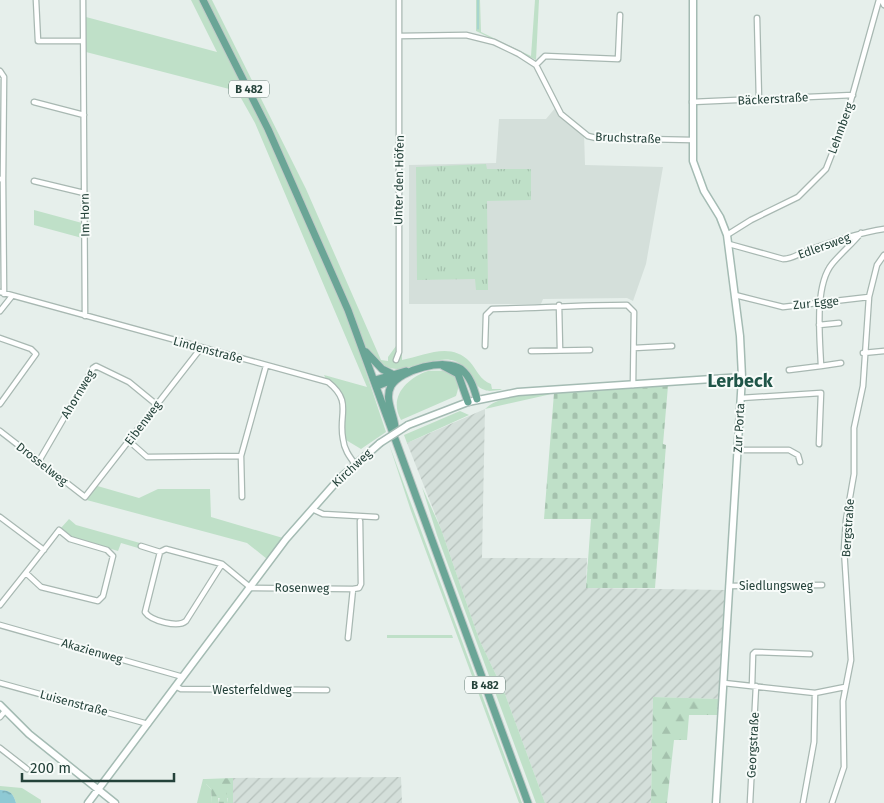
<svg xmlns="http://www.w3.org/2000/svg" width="884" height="803" font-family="'Fira Sans',sans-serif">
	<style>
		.built { fill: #d4dfda }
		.industrial { fill: url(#industrial-furrows) }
		.green { fill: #bfe0c8 }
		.forest { fill: url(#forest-firs) }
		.wetland { fill: url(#wetland-marsh) }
		.cemetery { fill: url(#cemetery-stones) }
		.park { fill: url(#park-tufts) }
		.water { fill: url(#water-ripples) }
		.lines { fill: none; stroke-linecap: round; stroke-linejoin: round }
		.stream { stroke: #8ec9d4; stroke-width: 1 }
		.street-casing { stroke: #a8b8b2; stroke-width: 7 }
		.secondary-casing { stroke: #a4bbb3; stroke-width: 9 }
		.primary-casing { stroke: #c2cac8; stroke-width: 9 }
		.street { stroke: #fff; stroke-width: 4.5 }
		.secondary { stroke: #fff; stroke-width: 6 }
		.primary { stroke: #6aa596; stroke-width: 7 }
		.secondary-bridge-casing { stroke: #a4bbb3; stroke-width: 9; stroke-linecap: butt }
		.secondary-bridge { stroke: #fff; stroke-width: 6 }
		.labels { text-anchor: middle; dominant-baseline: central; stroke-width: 4; stroke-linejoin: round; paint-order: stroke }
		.shield { fill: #f7fbf9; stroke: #637a73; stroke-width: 1 }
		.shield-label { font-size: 11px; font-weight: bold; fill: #24423a }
		.street-label { font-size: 12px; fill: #24423a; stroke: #f7fbf9 }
		.district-label { font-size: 18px; font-weight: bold; fill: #1f5548; stroke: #f7fbf9 }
	</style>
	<defs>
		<pattern id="industrial-furrows" width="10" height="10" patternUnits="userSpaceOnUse" patternTransform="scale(1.25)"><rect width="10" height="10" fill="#d4dfda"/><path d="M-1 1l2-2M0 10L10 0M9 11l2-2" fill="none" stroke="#b6c1bc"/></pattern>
		<pattern id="forest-firs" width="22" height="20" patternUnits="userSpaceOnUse" patternTransform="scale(1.25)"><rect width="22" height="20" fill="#bfe0c8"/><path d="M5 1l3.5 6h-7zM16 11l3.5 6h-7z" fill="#a4c1ad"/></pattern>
		<pattern id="wetland-marsh" width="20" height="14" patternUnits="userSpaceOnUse" patternTransform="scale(1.25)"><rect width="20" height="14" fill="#bfe0c8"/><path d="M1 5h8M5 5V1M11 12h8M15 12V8" fill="none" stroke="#a4c1ad"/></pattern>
		<pattern id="cemetery-stones" width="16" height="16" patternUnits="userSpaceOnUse" patternTransform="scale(1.25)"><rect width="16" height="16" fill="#bfe0c8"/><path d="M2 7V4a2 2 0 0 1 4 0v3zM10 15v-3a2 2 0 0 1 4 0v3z" fill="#a4c1ad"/></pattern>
		<pattern id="park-tufts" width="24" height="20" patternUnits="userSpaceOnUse" patternTransform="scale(1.25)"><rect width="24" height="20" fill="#bfe0c8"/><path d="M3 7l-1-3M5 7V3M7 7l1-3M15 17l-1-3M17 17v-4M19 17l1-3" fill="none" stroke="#a4c1ad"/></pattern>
		<pattern id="water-ripples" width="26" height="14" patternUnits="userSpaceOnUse" patternTransform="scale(1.25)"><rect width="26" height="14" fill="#8ec9d4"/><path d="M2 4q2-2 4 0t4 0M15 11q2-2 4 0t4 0" fill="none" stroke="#74a5ad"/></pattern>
	</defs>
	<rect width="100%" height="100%" fill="#e6efeb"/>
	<!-- built -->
	<path class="built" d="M556,107L584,133L585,165L663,167L646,264L633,301L627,298L543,299L541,304H409V165L496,163L499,119H546Z"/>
	<!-- industrial -->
	<path class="industrial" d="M485,409L482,558H587L586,588L726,590L721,699L653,697L651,803H545L505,694L479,639L441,529L407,443Z
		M401,777L402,803H233V778Z"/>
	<!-- green -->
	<path class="green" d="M191,0H212L306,189L381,360L388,361V357L396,346V153H401L402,360C425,356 450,341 470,362C477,370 480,380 491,384L492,389H502L500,390C496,390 489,392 485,390C470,386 469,363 451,360C425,356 394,384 375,357L363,363L386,432L361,449L341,437C341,423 345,407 338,394C333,387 328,384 324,375L367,387L255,123L237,91L86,52V17L217,52Z
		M476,0H480L481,32L531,56L535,0H539L536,60L476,31Z
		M34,210L82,223V238L34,225Z
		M428,371C448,370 465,371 456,396L401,420C388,397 407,378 428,371Z
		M554,393L547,395L485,409C500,394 534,394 554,393Z
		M460,411L469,415L407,443L404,435Z
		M389,444L522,803H519L411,511Z
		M94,485L139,498L158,489H210L211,517L283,538L267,559L247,543L83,499Z
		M422,487L441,529L479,639L505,694L545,803H536L437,535Z
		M69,519L76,525L140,543L138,548L121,543L118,551L74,538L61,528Z
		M387,635H452L453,638H387Z
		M203,779H206V784L211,789L212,803H197Z
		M0,786L22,788L41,800V803H16C13,793 10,790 0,790Z"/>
	<!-- forest -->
	<path class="forest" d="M653,697L721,699L719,715H689L687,740H674L667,803H651Z
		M233,778V803H228V798H218L219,803H212L211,789L206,784V779Z"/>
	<!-- wetland -->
	<path class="wetland" d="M226,789L228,803H219L221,790Z"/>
	<!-- cemetery -->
	<path class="cemetery" d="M668,386L663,444L666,445L655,588H586L591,519H544L554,393Z"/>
	<!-- park -->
	<path class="park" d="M486,164L487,169H531V200L487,201L488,290H476L475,279L417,280L416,167Z"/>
	<!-- water -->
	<path class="water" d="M0,790C10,790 13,793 16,803H0Z"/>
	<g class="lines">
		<!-- stream -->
		<path class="stream" d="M478,29V0"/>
		<!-- street casing -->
		<g class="street-casing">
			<path id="street" d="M36,0L38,41H83
				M83,0L85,316
				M879,0L882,1L884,5
				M757,18L759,100
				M399,36L466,35L494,42L519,54L536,65L561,114L588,136L596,138L692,140
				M536,65L545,56L618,59L620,15
				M0,71L4,77L3,180
				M34,102L84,115
				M692,102L853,95
				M0,179L3,180L4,294
				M34,181L84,193
				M727,235L751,220L798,197L826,169L846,118L879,0
				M729,244L783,259C793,259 799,253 809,250C834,241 858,233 884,229
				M0,292L328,382C353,402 338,414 343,439C344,449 349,456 355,464
				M735,295L783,307L869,297
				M559,305L560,350
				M0,311L12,296
				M819,325L839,323
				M0,338L31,349L36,354L0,404
				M485,346L486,315L492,309C537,308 582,305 627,305L634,312L633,385
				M634,348L672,346
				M531,351L590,350
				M863,353L884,351
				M396,360L399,352V0
				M821,366L841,363
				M789,370L821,366C820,339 814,286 832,264C841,253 852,244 861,233
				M741,398L821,393L819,444
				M0,431L85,497L201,348
				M129,441L147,457L241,456
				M738,450H789L798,455L800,462
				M39,461L93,368L96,366L129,382L157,405
				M242,497L241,456L266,366
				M312,509L323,514L376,517
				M0,517L44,550
				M141,546L160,552L145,612C151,621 178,628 186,621L222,564
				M160,552L166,549L222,564L251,588L353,589L359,588L361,584L360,521
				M729,586L822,585
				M0,605C20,580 40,555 59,530L70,539L107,550L113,556L103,596L98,601L41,587L26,573
				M0,625L183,677
				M348,638L353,589
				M0,683L148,724
				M724,683L815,693L845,687
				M752,686L753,654L755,652L810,654
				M177,687L181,689L327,690
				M0,717L5,711
				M0,748L27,769
				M750,803L756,686
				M803,803L814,742L815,693
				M832,803L844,767L843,701L851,660L844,549L846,520L854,474V428L863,386L869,297L877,265L884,255"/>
		</g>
		<!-- secondary casing -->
		<g class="secondary-casing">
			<path id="secondary" d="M693,0V161L704,191L720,217L727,235L740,336L742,377L716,803
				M408,425L468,402L518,392L742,377
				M0,705L29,734L115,803
				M88,803L286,539L338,480L380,443"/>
		</g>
		<!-- primary casing -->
		<g class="primary-casing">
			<path id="primary" d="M203,0L268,129L348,310L528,803
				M366,352L382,369L392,374
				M443,366L458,374L468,402
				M375,380L406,371
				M377,386L397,378
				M395,427C394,414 384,399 391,386C401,369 445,358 461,369C471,377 474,389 477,399"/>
		</g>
		<!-- street -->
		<use href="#street" class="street"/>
		<!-- secondary -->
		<use href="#secondary" class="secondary"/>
		<!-- primary -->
		<use href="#primary" class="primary"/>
		<!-- secondary-bridge casing -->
		<g class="secondary-bridge-casing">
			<path id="secondary-bridge" d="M380,443L408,425"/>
		</g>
		<!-- secondary-bridge -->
		<use href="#secondary-bridge" class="secondary-bridge"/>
	</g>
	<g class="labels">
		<!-- shield labels -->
		<g class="shield">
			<rect x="229" y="80.5" width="40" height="17" rx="4"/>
			<rect x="465" y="676.5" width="40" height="17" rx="4"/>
		</g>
		<g class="shield-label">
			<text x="249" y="89">B 482</text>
			<text x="485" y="685">B 482</text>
		</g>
		<!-- street labels -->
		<g class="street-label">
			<text transform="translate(773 99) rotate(-3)">Bäckerstraße</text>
			<text transform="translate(841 128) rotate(-70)">Lehmberg</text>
			<text transform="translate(628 138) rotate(2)">Bruchstraße</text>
			<text transform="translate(399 180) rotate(-89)">Unter den Höfen</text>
			<text transform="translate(85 215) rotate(-91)">Im Horn</text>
			<text transform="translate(824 246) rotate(-20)">Edlersweg</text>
			<text transform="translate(816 303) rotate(-6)">Zur Egge</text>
			<text transform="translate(208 350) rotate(15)">Lindenstraße</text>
			<text transform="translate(78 394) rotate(-59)">Ahornweg</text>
			<text transform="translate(143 423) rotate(-53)">Eibenweg</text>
			<text transform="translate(739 428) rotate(-87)">Zur Porta</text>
			<text transform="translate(42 464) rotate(38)">Drosselweg</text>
			<text transform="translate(352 468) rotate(-43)">Kirchweg</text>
			<text transform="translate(848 528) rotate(-86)">Bergstraße</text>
			<text x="776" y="586">Siedlungsweg</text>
			<text transform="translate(302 588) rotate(1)">Rosenweg</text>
			<text transform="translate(92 651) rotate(16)">Akazienweg</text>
			<text x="252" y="690">Westerfeldweg</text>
			<text transform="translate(74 703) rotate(15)">Luisenstraße</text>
			<text transform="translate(753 745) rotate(-87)">Georgstraße</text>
		</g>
		<!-- district labels -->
		<g class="district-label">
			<text x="740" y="381">Lerbeck</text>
		</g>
	</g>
	<!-- scale -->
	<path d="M22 773v8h152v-8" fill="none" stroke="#24423a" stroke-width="2.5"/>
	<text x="30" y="773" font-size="15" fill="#24423a" stroke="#f7fbf9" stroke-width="4" paint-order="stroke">200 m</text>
</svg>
